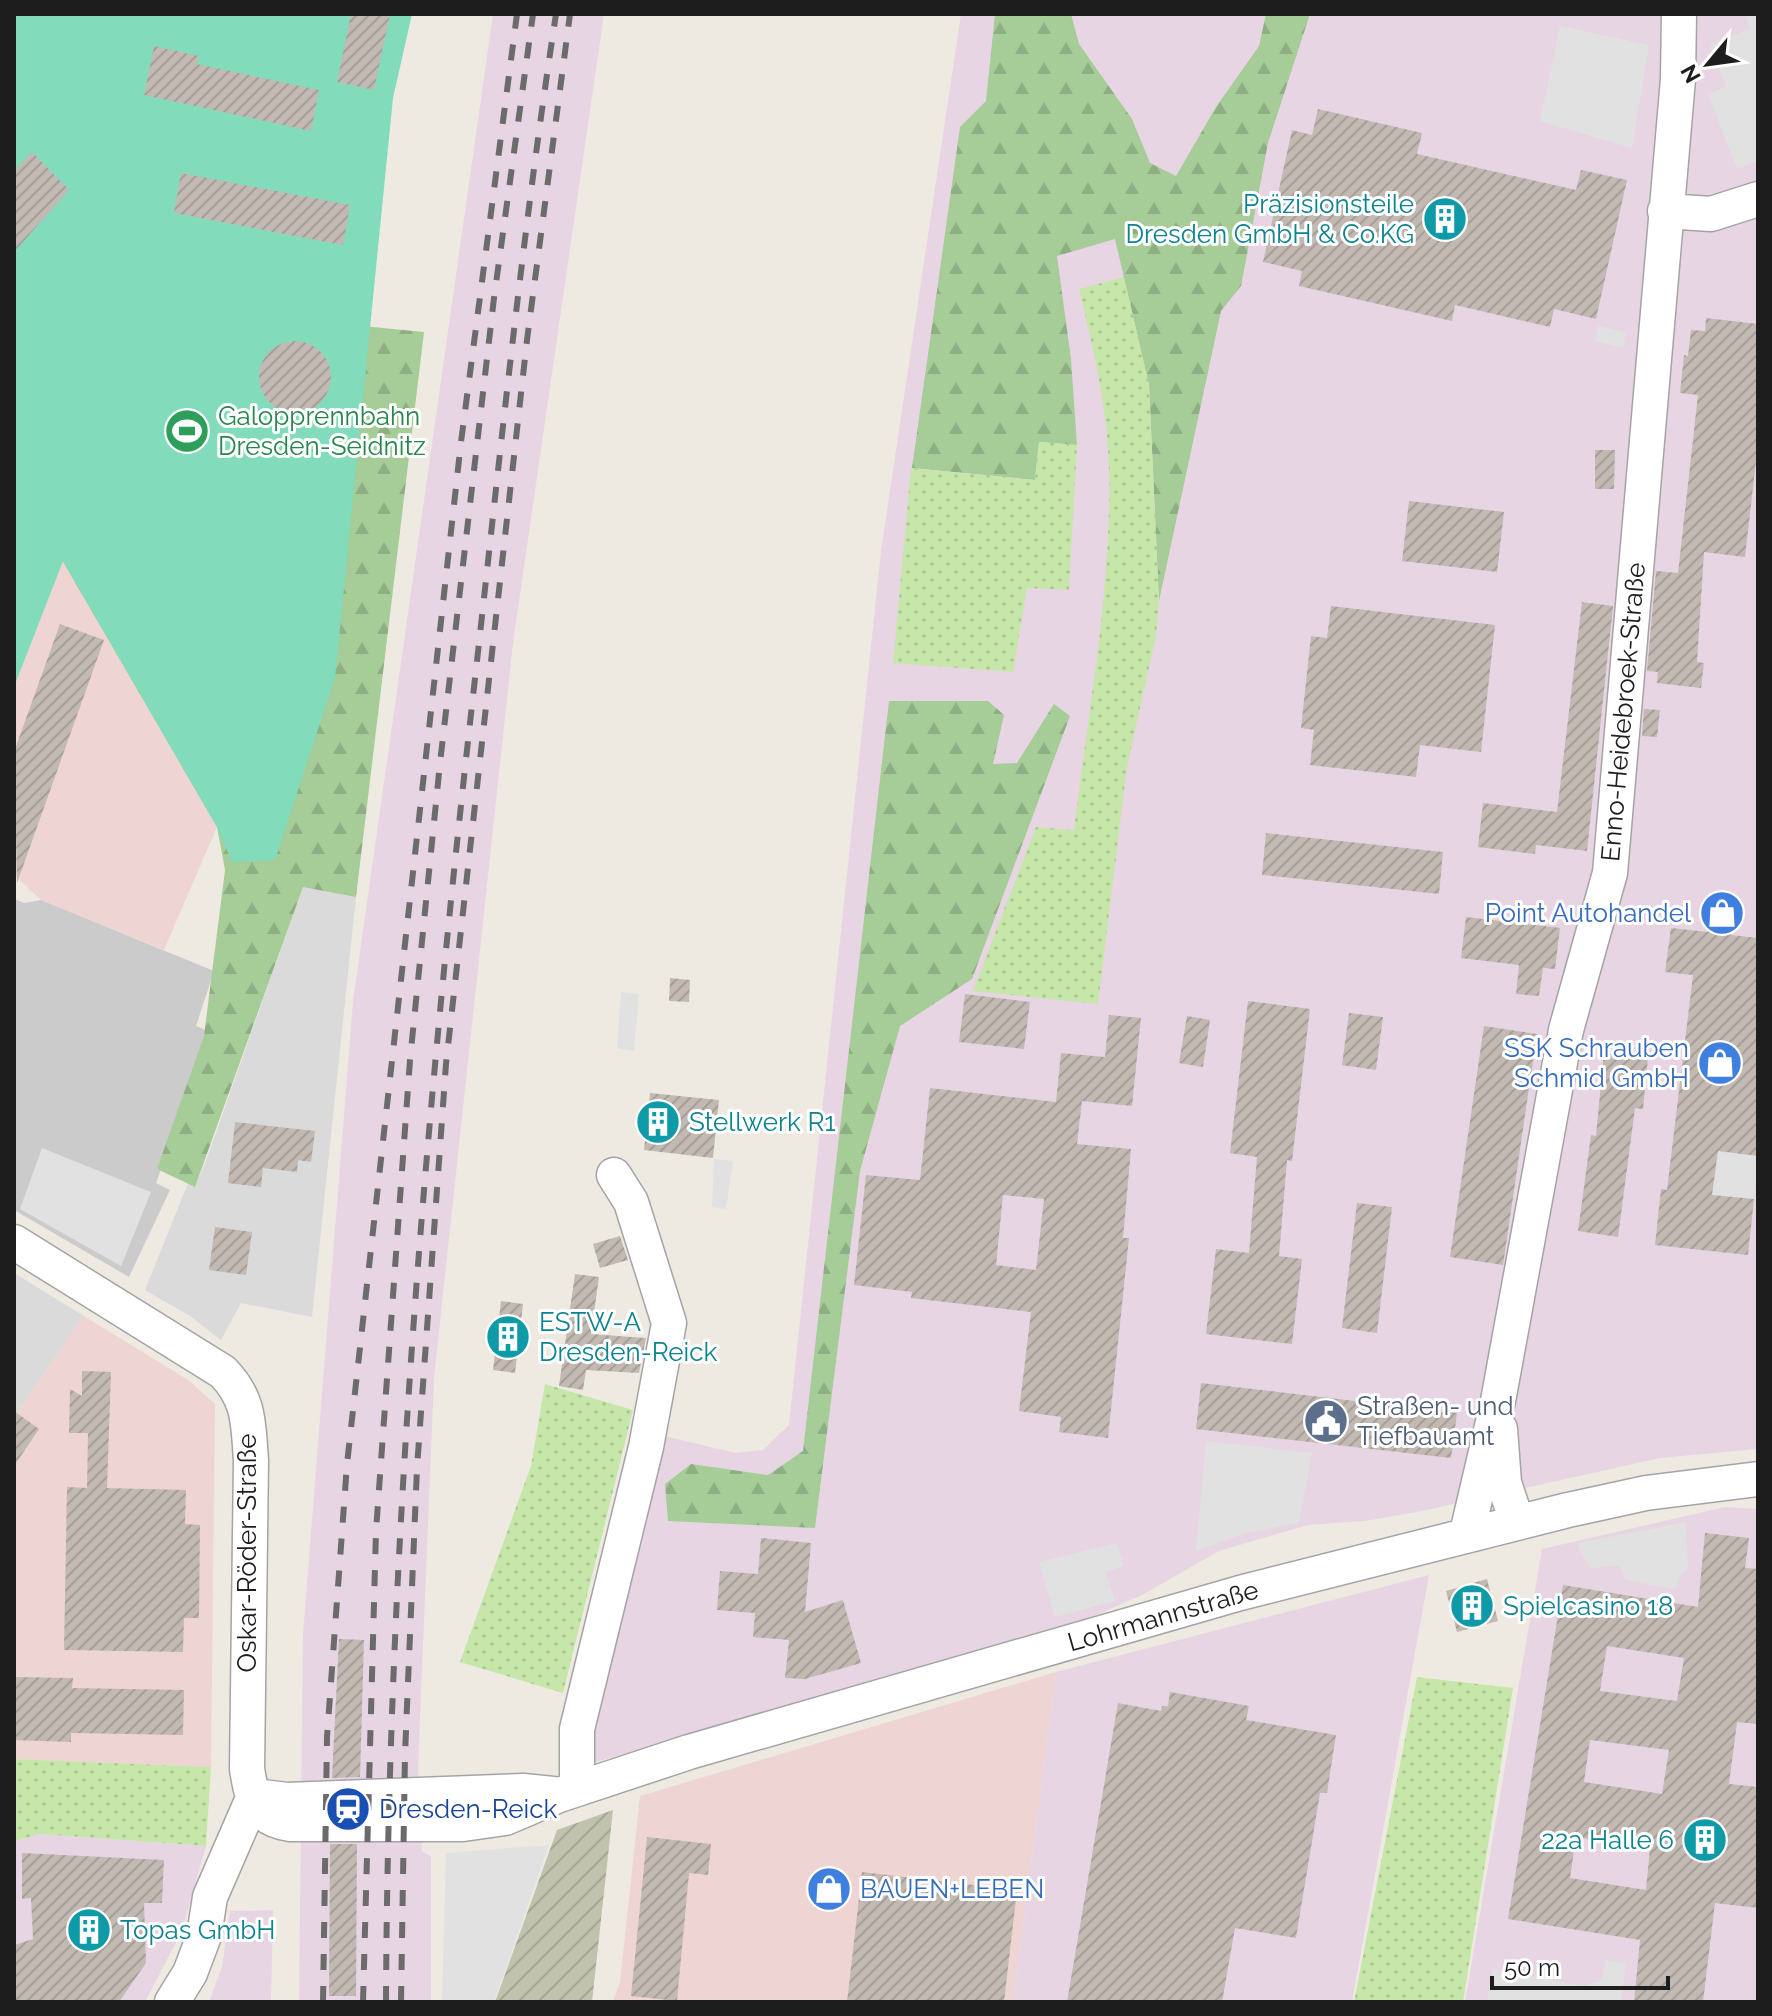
<svg xmlns="http://www.w3.org/2000/svg" width="1772" height="2016" font-family="Raleway,sans-serif">
	<style>
		.residential { fill: #dbdada }
		.commercial { fill: #eed4d2 }
		.industrial { fill: #e7d5e3 }
		.religious { fill: #cbcbcb }
		.construction { fill: url(#construction-furrows) }
		.forest { fill: url(#forest-firs) }
		.garden { fill: url(#garden-dots) }
		.pitch { fill: #82dbbb }
		.parking { fill: #e1e1e1 }
		.building { fill: url(#building-hatch); fill-rule: evenodd }
		.lines { fill: none; stroke-linecap: round; stroke-linejoin: round }
		.minor-casing { stroke: #a4a4a4; stroke-width: 37 }
		.minor { stroke: #fff; stroke-width: 34 }
		.rail { stroke: #6b6b6b; stroke-width: 6; stroke-dasharray: 16 16; stroke-linecap: butt }
		.labels { text-anchor: middle; dominant-baseline: central; stroke-width: 6; stroke-linejoin: round; paint-order: stroke }
		.culture-label { font-size: 26px; fill: #0d838f; stroke: #fff; text-anchor: start }
		.leisure-label { font-size: 26px; fill: #27864d; stroke: #fff; text-anchor: start }
		.street-label { font-size: 26px; fill: #1d1d1d; stroke: #fff }
		.shop-label { font-size: 26px; fill: #366cbe; stroke: #fff; text-anchor: end }
		.service-label { font-size: 26px; fill: #4e5e75; stroke: #fff; text-anchor: start }
		.transit-label { font-size: 26px; fill: #164399; stroke: #fff; text-anchor: start }
	</style>
	<defs>
		<pattern id="construction-furrows" width="10" height="10" patternUnits="userSpaceOnUse" patternTransform="scale(2)"><rect width="10" height="10" fill="#c1c2ae"/><path d="M-1 1l2-2M0 10L10 0M9 11l2-2" fill="none" stroke="#a5a695"/></pattern>
		<pattern id="forest-firs" width="22" height="20" patternUnits="userSpaceOnUse" patternTransform="scale(2)"><rect width="22" height="20" fill="#a6cc98"/><path d="M5 1l3.5 6h-7zM16 11l3.5 6h-7z" fill="#8eaf83"/></pattern>
		<pattern id="garden-dots" width="8" height="8" patternUnits="userSpaceOnUse" patternTransform="scale(2)"><rect width="8" height="8" fill="#c6e7a9"/><path d="M2 2h.1M6 6h.1" fill="none" stroke="#aac691" stroke-width="1.8" stroke-linecap="round"/></pattern>
		<pattern id="building-hatch" width="6" height="6" patternUnits="userSpaceOnUse" patternTransform="scale(2)"><rect width="6" height="6" fill="#c2bab2"/><path d="M-1 1l2-2M0 6l6-6M5 7l2-2" fill="none" stroke="#a69f99"/></pattern>
	</defs>
	<rect width="100%" height="100%" fill="#eeeae2"/>
	<!-- residential -->
	<path class="residential" d="M303,886L356,897L312,1317L241,1303L221,1340L190,1316L145,1290L188,1183L195,1186L206,1161Z
		M14,1273L84,1316L14,1417Z"/>
	<!-- commercial -->
	<path class="commercial" d="M62,560L217,827L164,950L41,900L14,875V687Z
		M84,1316L188,1380L215,1404L211,1767L14,1759V1417Z
		M1056,1672L1013,2002H613L620,1982L640,1796Z"/>
	<!-- industrial -->
	<path class="industrial" d="M493,14H604L513,643L434,1378L418,1768L422,1852L431,1856V2002H299L303,1634L353,1001Z
		M961,14H1758V1449L1660,1458L1422,1511L1365,1521L1308,1525L1219,1551L1144,1594L1042,1639L584,1765L665,1436L735,1453L763,1450L789,1425L881,551Z
		M1725,1507L1758,1509V2002H1465L1542,1549Z
		M1429,1575L1352,2002H1013L1056,1672Z
		M40,1834L206,1846L181,1933L145,2002H14V1841Z
		M273,1910L271,2002H209L222,1966L230,1911Z"/>
	<!-- religious -->
	<path class="religious" d="M14,899L24,903L41,900L214,971L196,1026L210,1032L156,1183L170,1190L129,1277L14,1210Z"/>
	<!-- construction -->
	<path class="construction" d="M613,1810L592,2002H495L557,1830Z"/>
	<!-- forest -->
	<path class="forest" d="M995,14H1071L1079,44L1132,119L1150,163L1176,176L1216,107L1259,46L1266,14H1310L1268,143L1241,286L1221,311L1159,601L1149,385L1115,239L1057,256L1071,359L1077,445L1039,442L1035,480L912,468L960,127L986,101Z
		M352,325L424,332L356,897L303,887L195,1187L157,1169L204,1036L225,870L217,827L62,560L14,390Z
		M889,701H988L1004,715L993,764L1017,763L1054,704L1070,716L972,979L900,1026L860,1171L815,1528L668,1521L665,1484L691,1464L768,1475L803,1451Z"/>
	<!-- garden -->
	<path class="garden" d="M1124,277L1149,385L1159,601L1156,636L1127,766L1098,1004L973,991L1036,827L1074,830C1088,713 1112,588 1109,470C1108,408 1093,348 1079,289Z
		M1039,442L1077,445L1069,590L1027,588L1013,672L893,663L911,468L1035,480Z
		M545,1384L633,1410L563,1693L460,1662L531,1466Z
		M1417,1677L1513,1688L1463,2002H1354Z
		M14,1759L211,1767L206,1846L40,1834L14,1841Z"/>
	<!-- pitch -->
	<path class="pitch" d="M14,14H412L393,98L335,678L275,860L232,862L217,827L63,561L14,687Z"/>
	<!-- parking -->
	<path class="parking" d="M1744,14H1758V161L1737,169L1708,94L1726,87L1710,44L1750,29Z
		M1560,26L1649,45L1632,148L1540,121Z
		M1598,326L1626,332L1623,348L1595,341Z
		M621,992L639,994L634,1051L617,1048Z
		M42,1148L151,1192L121,1266L20,1209Z
		M1718,1151L1758,1156L1754,1199L1668,1190Z
		M714,1159L733,1161L726,1209L712,1207Z
		M1206,1441L1312,1453L1299,1523L1246,1533L1196,1551Z
		M1686,1522L1688,1568L1682,1572L1675,1589L1625,1580L1619,1565L1591,1569L1578,1548V1543Z
		M1117,1543L1124,1566L1106,1572L1115,1601L1055,1617L1039,1562Z
		M549,1845L494,2002H442L446,1853Z
		M1606,1960L1626,1963L1621,2002H1487L1493,1969L1584,1986L1601,1981Z"/>
	<!-- building -->
	<path class="building" d="M351,14H390L374,90L337,82Z
		M154,46L199,56L197,64L319,90L311,131L144,95Z
		M1318,109L1422,133L1417,154L1576,190L1581,170L1627,180L1596,319L1554,309L1550,327L1455,305L1452,321L1299,286L1302,271L1263,262L1292,130L1312,135Z
		M32,152L69,190L14,252V171Z
		M181,173L350,205L343,245L174,213Z
		M1706,318L1758,324V444L1745,557L1704,552L1697,662L1704,663L1701,688L1657,683L1658,672L1647,671L1656,571L1678,573L1698,395L1680,393L1684,355L1688,356L1691,330L1705,331Z
		M259 377a36 36 0 1 1 72 0a36 36 0 1 1-72 0Z
		M1595,450H1615L1614,489H1595Z
		M1409,501L1504,512L1497,572L1402,561Z
		M1582,602L1613,606L1587,851L1536,845L1535,854L1478,847L1483,803L1557,812Z
		M1331,606L1495,625L1481,752L1420,745L1416,777L1310,765L1314,730L1301,728L1311,636L1327,638Z
		M60,624L104,640L17,883L14,752Z
		M1644,709L1660,710L1657,737L1642,736Z
		M1266,833L1443,852L1439,894L1262,875Z
		M1712,895L1735,898L1731,935L1758,938V1156L1718,1151L1712,1195L1754,1199L1748,1255L1655,1245L1661,1189L1667,1190L1693,975L1665,972L1671,928L1708,932Z
		M1466,917L1560,928L1555,969L1543,968L1539,996L1516,994L1519,965L1461,958Z
		M670,978L690,980L689,1002L669,1001Z
		M965,994L1030,1002L1024,1049L959,1042Z
		M1248,1001L1310,1009L1292,1161L1287,1160L1279,1256L1302,1259L1292,1344L1206,1334L1216,1249L1249,1253L1257,1157L1230,1153Z
		M1349,1013L1383,1017L1376,1070L1342,1065Z
		M1109,1015L1141,1018L1132,1106L1082,1101L1077,1144L1131,1149L1123,1238H1129L1108,1438L1059,1432L1061,1417L1019,1411L1031,1312L911,1298L912,1292L854,1285L866,1175L920,1180L930,1088L1056,1102L1061,1053L1105,1057ZM1003,1195L1044,1199L1036,1270L996,1265Z
		M1187,1016L1210,1020L1203,1067L1179,1063Z
		M1484,1026L1537,1034L1503,1265L1450,1257Z
		M1604,1052L1648,1057L1643,1109L1635,1108L1618,1237L1578,1231L1591,1135L1596,1136Z
		M650,1093L719,1100L713,1158L644,1150Z
		M235,1122L315,1131L311,1162L298,1160L297,1172L263,1168L261,1187L228,1183Z
		M1357,1203L1392,1207L1377,1333L1342,1328Z
		M215,1227L252,1232L246,1275L209,1270Z
		M620,1236L628,1260L600,1268L593,1244Z
		M575,1274L599,1277L591,1334L646,1338L639,1373L586,1370L583,1390L559,1386Z
		M501,1301L523,1304L515,1373L493,1370Z
		M82,1371L111,1372L107,1488L186,1490L185,1524L200,1525L199,1618H184L183,1652L64,1650L67,1487L87,1488L88,1433H69L70,1389L82,1396Z
		M1201,1383L1457,1413L1451,1458L1196,1429Z
		M14,1411L39,1429L14,1466Z
		M1705,1533L1749,1538L1745,1568L1758,1569V1724L1737,1722L1729,1784L1758,1787V1908L1715,1903L1703,2002H1634L1640,1940L1508,1919L1563,1585L1698,1607ZM1607,1646L1684,1658L1677,1701L1600,1691ZM1590,1740L1669,1750L1662,1794L1584,1782ZM1576,1837L1650,1848L1646,1890L1570,1878Z
		M761,1538L811,1543L805,1612L843,1600L861,1663L805,1679L785,1678L789,1640L753,1637L755,1613L717,1610L720,1571L758,1574Z
		M1487,1579L1498,1621L1457,1632L1446,1591Z
		M339,1639L364,1640L360,1777L332,1778Z
		M14,1677L73,1678L72,1688L184,1690L183,1735L71,1733V1742L14,1740Z
		M1170,1692L1249,1706L1246,1720L1336,1735L1327,1793H1320L1296,1938L1235,1928L1222,2002H1067L1118,1703L1161,1711L1162,1706H1168Z
		M647,1837L711,1844L708,1875L689,1873L677,2001L631,1996Z
		M330,1844H357L356,1996H329Z
		M22,1853L164,1860L162,1903H144L146,1963L119,2002H14V1945L33,1939L31,1898L22,1899Z
		M862,1872L1017,1890L1004,2002H847Z"/>
	<g class="lines">
		<!-- minor casing -->
		<g class="minor-casing">
			<path id="minor" d="M1665,211L1711,214L1758,199
				M14,1242L223,1372C250,1400 248,1423 251,1460L247,1769C252,1800 257,1819 290,1824H463L505,1818L559,1795L689,1752L1240,1593L1568,1510L1646,1493L1758,1479
				M1500,1429L1504,1483L1517,1522
				M1467,1533L1498,1401L1566,1030L1610,873L1678,79L1679,14
				M577,1789V1729L646,1447L669,1323L631,1202L614,1175
				M254,1796L287,1800L523,1791L553,1794
				M172,2002L190,1973L204,1936L210,1897L254,1796"/>
		</g>
		<!-- minor -->
		<use href="#minor" class="minor"/>
		<!-- rail -->
		<path class="rail" d="M323,2002L327,1737L347,1464L461,442L517,14
			M363,2002L376,1531L410,1060L440,763L494,298L533,14
			M386,2002C388,1553 426,1107 477,661C501,446 523,229 556,14
			M401,2002L405,1754L417,1468L446,1064L527,340L570,14"/>
	</g>
	<!-- icons -->
	<defs>
		<g id="building-disc" transform="scale(2.3)"><circle r="9.5" fill="#0f9aa8" stroke="#fff"/><path d="M-4-6H4V6H1V3H-1V6H-4ZM-2.5-4.3h1.7v1.8h-1.7ZM.8-4.3h1.7v1.8H.8ZM-2.5-1h1.7V.8h-1.7ZM.8-1h1.7V.8H.8Z" fill="#fff"/></g>
		<g id="stadium-disc" transform="scale(2.3)"><circle r="9.5" fill="#2e9e5b" stroke="#fff"/><path d="M0-5a6.5 5 0 1 0 0 10a6.5 5 0 1 0 0-10ZM-3.5-1.8h7v3.6h-7Z" fill="#fff"/></g>
		<g id="shop-disc" transform="scale(2.3)"><circle r="9.5" fill="#3f7fe0" stroke="#fff"/><path d="M-5-2.5h2.3a2.7 3.5 0 0 1 5.4 0H5L5.5 6h-11ZM-1.5-2.5h3a1.5 2.3 0 0 0-3 0Z" fill="#fff"/></g>
		<g id="civic-disc" transform="scale(2.3)"><circle r="9.5" fill="#5c6f8a" stroke="#fff"/><path d="M-.6-6.5H3V-4.5H.6V-3L4-1V1h2V6H-6V1h2V-1L-.6-3ZM-1.2 2.5V6h2.4V2.5Z" fill="#fff"/></g>
		<g id="station-disc" transform="scale(2.3)"><circle r="9.5" fill="#1a4fb4" stroke="#fff"/><path d="M-3-6H3Q5-6 5-4V2Q5 4 3 4L4.5 6H3L1.5 4h-3L-3 6H-4.5L-3 4Q-5 4-5 2V-4Q-5-6-3-6ZM-3.5-4v3h7v-3ZM-3.5 1v1.5H-2V1ZM2 1v1.5H3.5V1Z" fill="#fff"/></g>
	</defs>
	<g fill-rule="evenodd">
		<use href="#building-disc" x="1445" y="219"/>
		<use href="#stadium-disc" x="187" y="431"/>
		<use href="#shop-disc" x="1722" y="913"/>
		<use href="#shop-disc" x="1720" y="1063"/>
		<use href="#building-disc" x="658" y="1122"/>
		<use href="#building-disc" x="508" y="1337"/>
		<use href="#civic-disc" x="1326" y="1421"/>
		<use href="#building-disc" x="1472" y="1606"/>
		<use href="#station-disc" x="348" y="1809"/>
		<use href="#building-disc" x="1705" y="1840"/>
		<use href="#shop-disc" x="829" y="1889"/>
		<use href="#building-disc" x="89" y="1930"/>
	</g>
	<g class="labels">
		<!-- culture labels -->
		<g class="culture-label">
			<text x="1414" y="204" text-anchor="end">Präzisionsteile<tspan x="1414" dy="30">Dresden GmbH &amp; Co.KG</tspan></text>
			<text x="689" y="1122">Stellwerk R1</text>
			<text x="539" y="1322">ESTW-A<tspan x="539" dy="30">Dresden-Reick</tspan></text>
			<text x="1503" y="1606">Spielcasino 18</text>
			<text x="1674" y="1840" text-anchor="end">22a Halle 6</text>
			<text x="120" y="1930">Topas GmbH</text>
		</g>
		<!-- leisure labels -->
		<g class="leisure-label">
			<text x="218" y="416">Galopprennbahn<tspan x="218" dy="30">Dresden-Seidnitz</tspan></text>
		</g>
		<!-- street labels -->
		<g class="street-label">
			<text transform="translate(1623 712) rotate(-85)">Enno-Heidebroek-Straße</text>
			<text transform="translate(247 1553) rotate(-90)">Oskar-Röder-Straße</text>
			<text transform="translate(1163 1616) rotate(-16)">Lohrmannstraße</text>
		</g>
		<!-- shop labels -->
		<g class="shop-label">
			<text x="1691" y="913">Point Autohandel</text>
			<text x="1689" y="1048">SSK Schrauben<tspan x="1689" dy="30">Schmid GmbH</tspan></text>
			<text x="860" y="1889" text-anchor="start">BAUEN+LEBEN</text>
		</g>
		<!-- service labels -->
		<g class="service-label">
			<text x="1357" y="1406">Straßen- und<tspan x="1357" dy="30">Tiefbauamt</tspan></text>
		</g>
		<!-- transit labels -->
		<g class="transit-label">
			<text x="379" y="1809">Dresden-Reick</text>
		</g>
	</g>
	<!-- border -->
	<rect width="1772" height="2016" fill="none" stroke="#1d1d1d" stroke-width="32"/>
	<!-- north arrow -->
	<g transform="translate(1708 64) rotate(241)" stroke="#ffffff" stroke-width="6" paint-order="stroke">
	<path d="M0-6L14 30L0 20L-14 30Z" fill="#1d1d1d"/>
	<text y="-12" font-size="22" font-weight="bold" text-anchor="middle" fill="#1d1d1d">N</text>
	</g>
	<!-- scale -->
	<path d="M1492 1976v12h176v-12" fill="none" stroke="#1d1d1d" stroke-width="4"/>
	<text x="1504" y="1976" font-size="24" fill="#1d1d1d" stroke="#ffffff" stroke-width="6" paint-order="stroke">50 m</text>
</svg>
